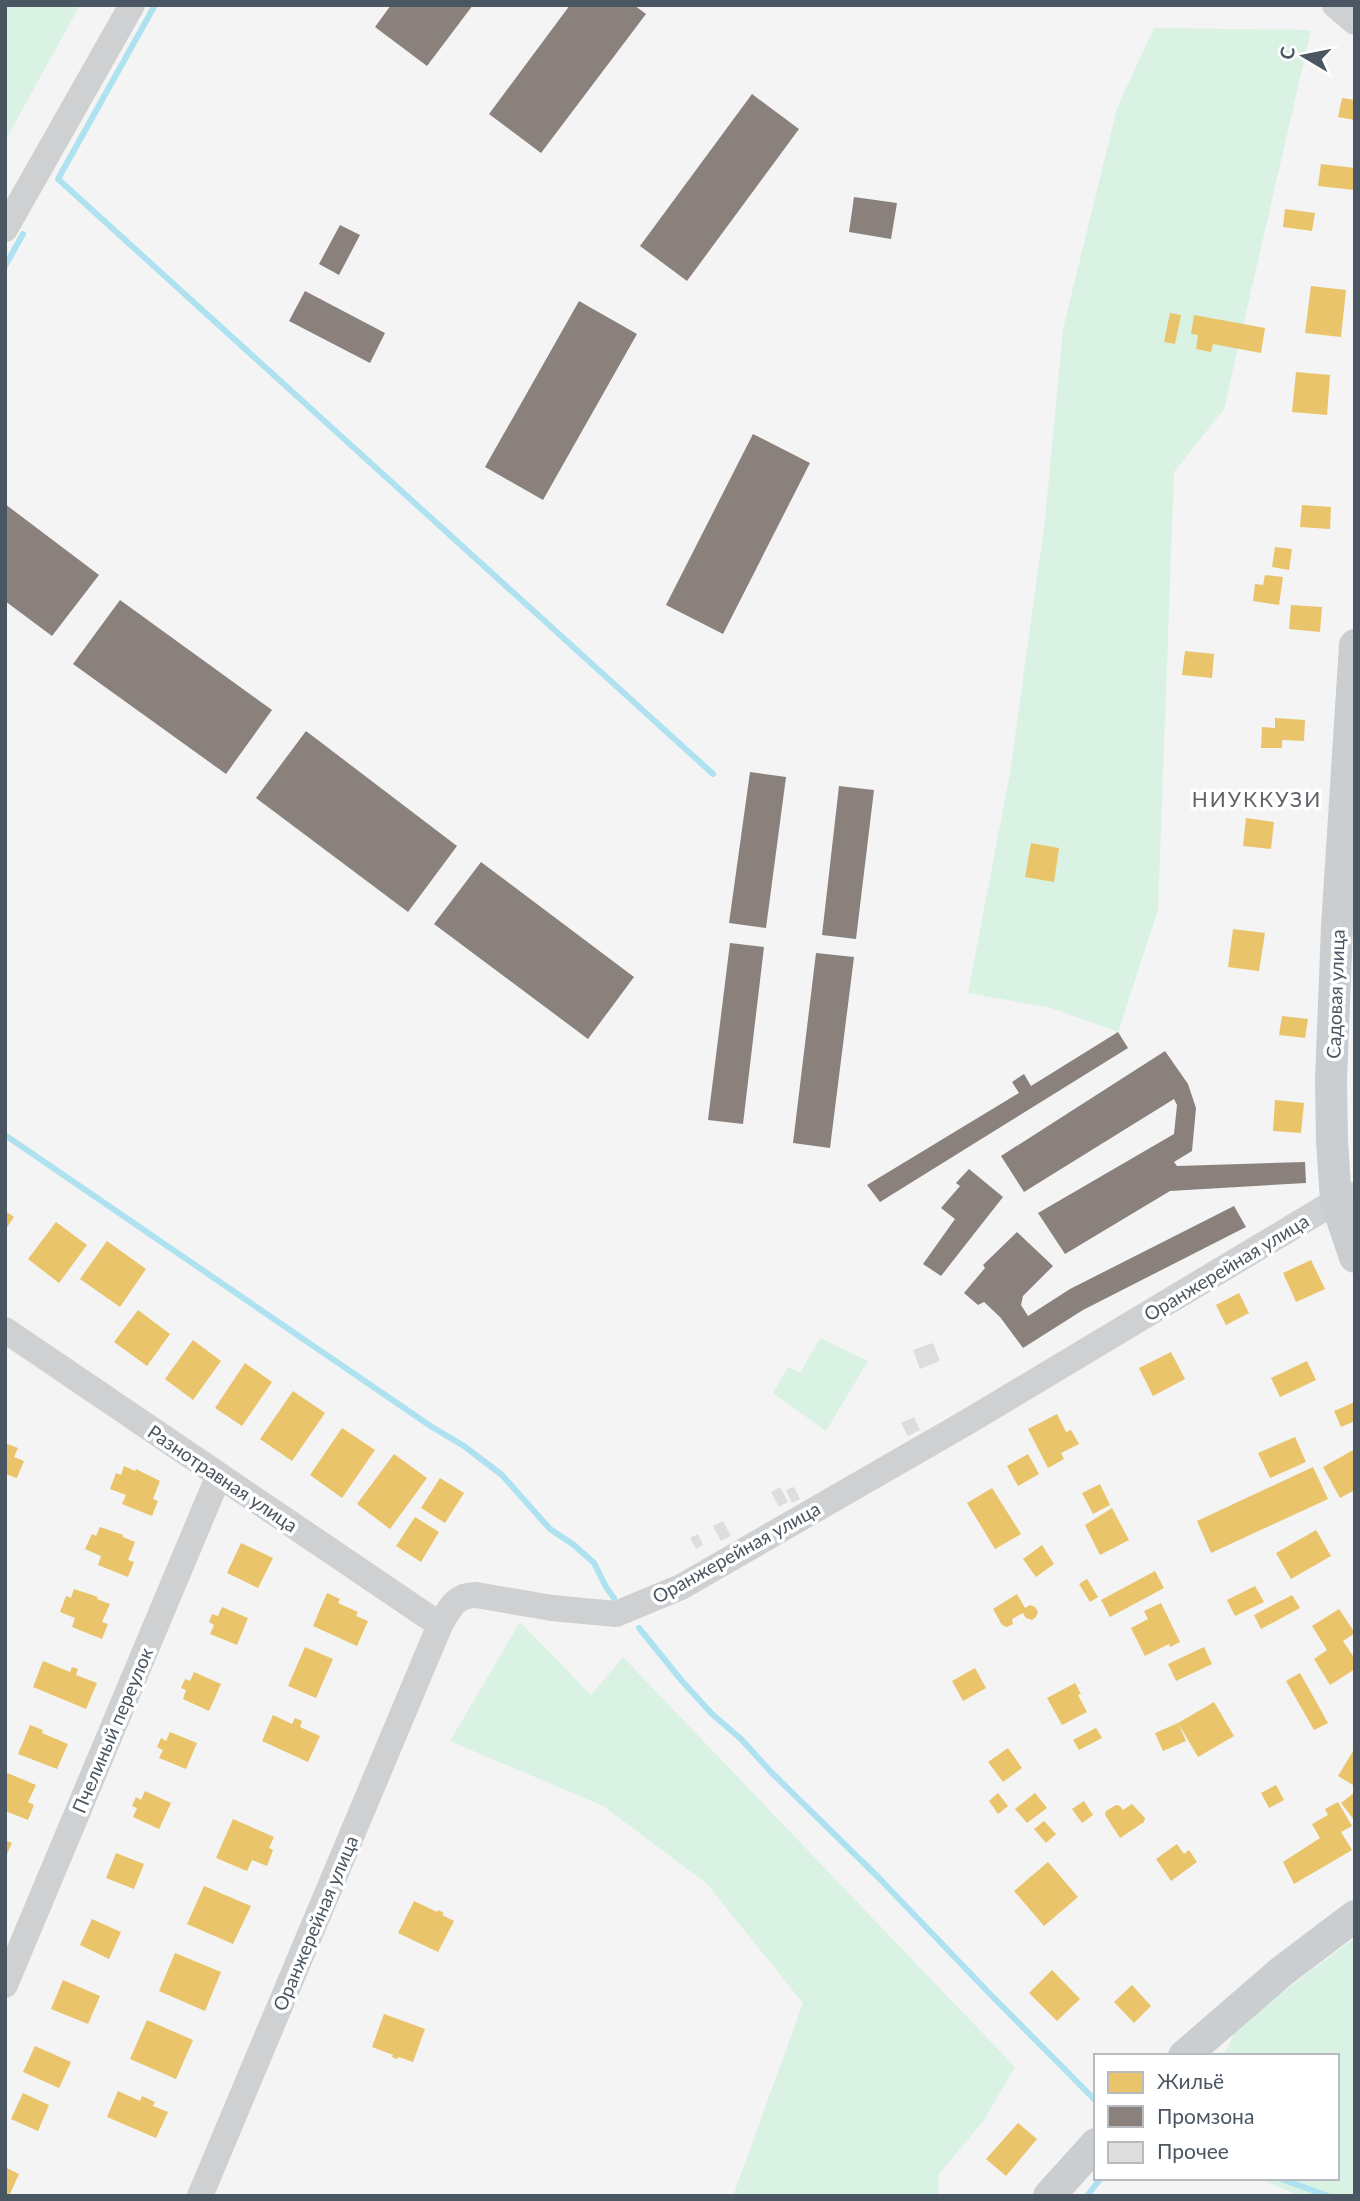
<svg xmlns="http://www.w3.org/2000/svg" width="1360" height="2201" font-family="Lato,sans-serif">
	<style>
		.green { fill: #d9f2e3 }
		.homes { fill: #e9c46a }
		.industry { fill: #8a817c }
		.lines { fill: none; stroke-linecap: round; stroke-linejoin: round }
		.stream { stroke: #aee2f0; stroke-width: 6 }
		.building { fill: #ddddde }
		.minor { stroke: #ced0d2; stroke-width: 26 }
		.major { stroke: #caced1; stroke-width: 32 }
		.labels { text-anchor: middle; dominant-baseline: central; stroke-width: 7; stroke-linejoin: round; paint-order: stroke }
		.street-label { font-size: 19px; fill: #4a5661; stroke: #fff }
		.neighbourhood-label { font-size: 21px; letter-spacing: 2px; fill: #5f6368; stroke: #fff }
	</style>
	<rect width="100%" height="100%" fill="#f4f4f4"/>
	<!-- green -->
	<path class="green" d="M5,5H80L5,141Z
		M1154,28L1311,30L1224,409L1174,472L1158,910L1118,1032L1051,1008L968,993L1010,773L1045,520L1063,329L1117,108Z
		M820,1338L868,1361L826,1431L773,1393L788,1367L800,1373Z
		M520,1622L591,1695L623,1657L1015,2067L984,2120L939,2174L938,2196H733L803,2003L707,1884L603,1806L450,1741Z
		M1355,1938V2196H1300L1258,2178H1337V2056H1221L1229,2046L1236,2027Z"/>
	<!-- homes -->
	<path class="homes" d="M1342,98L1355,100V120L1338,117Z
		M1321,164L1355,168V190L1318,186Z
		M1285,209L1315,213L1312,231L1283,227Z
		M1311,286L1346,290L1341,337L1305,333Z
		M1170,313L1181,315L1175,344L1164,342Z
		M1194,315L1265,328L1261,353L1213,344L1211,352L1196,349L1198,335L1191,334Z
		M1296,372L1330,375L1327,415L1292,412Z
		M1302,505L1331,507L1330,529L1300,527Z
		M1275,547L1292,549L1289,570L1272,567Z
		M1265,575L1283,577L1279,605L1253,601L1255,584L1263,585Z
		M1291,605L1322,607L1320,632L1289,629Z
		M1185,651L1214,654L1212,678L1182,675Z
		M1275,718L1305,720L1304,741L1282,740V748H1261L1262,727L1275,728Z
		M1246,818L1274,822L1271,849L1243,846Z
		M1031,843L1059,848L1054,882L1025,877Z
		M1233,929L1265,933L1259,971L1228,967Z
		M1282,1016L1308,1019L1305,1038L1279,1035Z
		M1275,1100L1304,1103L1301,1133L1273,1131Z
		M5,1211L14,1217L5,1230Z
		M56,1222L87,1245L59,1283L28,1259Z
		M107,1241L146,1269L120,1307L80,1279Z
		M1311,1260L1325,1289L1296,1302L1283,1273Z
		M1239,1293L1249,1313L1226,1325L1216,1305Z
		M138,1310L170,1334L147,1366L114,1342Z
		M193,1340L221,1361L193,1400L165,1379Z
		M1171,1352L1185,1379L1153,1396L1139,1368Z
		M1307,1361L1316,1380L1280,1397L1271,1378Z
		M245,1363L272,1382L242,1426L215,1408Z
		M293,1391L325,1413L292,1461L260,1439Z
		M1355,1402V1421L1341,1427L1334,1411Z
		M1057,1414L1066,1432L1071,1430L1079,1444L1061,1453L1064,1459L1048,1468L1028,1429Z
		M342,1428L375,1450L342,1498L310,1475Z
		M1295,1437L1306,1462L1270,1478L1258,1453Z
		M5,1443L18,1448L14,1457L24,1461L17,1478L5,1474Z
		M1355,1449V1490L1340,1498L1323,1467Z
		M394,1454L427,1478L390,1529L357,1504Z
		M1028,1454L1039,1474L1018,1486L1007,1466Z
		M124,1466L135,1471L136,1469L160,1481L153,1499L158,1501L152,1516L122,1504L126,1495L110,1489L116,1473L121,1475Z
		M1313,1467L1328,1499L1211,1553L1197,1521Z
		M440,1478L464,1493L445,1523L421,1508Z
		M1100,1484L1110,1505L1093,1514L1082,1493Z
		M992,1488L1021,1534L995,1549L967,1503Z
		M1112,1508L1129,1540L1100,1555L1085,1525Z
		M415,1517L439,1532L421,1562L396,1546Z
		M100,1527L123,1535V1537L135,1542L128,1560L134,1562L128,1577L98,1565L101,1556L85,1549L92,1534L96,1536Z
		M1316,1530L1331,1556L1291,1579L1276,1553Z
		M241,1543L273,1558L258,1588L227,1573Z
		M1042,1545L1054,1564L1036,1577L1023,1559Z
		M1155,1571L1164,1588L1110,1617L1101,1600Z
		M1087,1579L1098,1597L1090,1602L1079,1584Z
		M1255,1586L1264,1602L1235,1616L1227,1600Z
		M74,1589L98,1597L97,1599L110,1604L102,1622L108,1624L102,1639L72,1627L75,1618L60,1612L66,1596L71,1598Z
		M327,1593L340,1599L338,1603L358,1612L356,1616L368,1621L357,1646L313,1626Z
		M1017,1594L1025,1608L1030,1605L1035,1607L1038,1612L1036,1617L1032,1620L1026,1618L1023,1613L1012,1619L1013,1624L1007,1627L1002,1625L993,1609Z
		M1292,1595L1300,1608L1261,1629L1254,1615Z
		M1161,1603L1180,1642L1170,1647L1169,1644L1145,1656L1131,1628L1148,1619L1144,1611Z
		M222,1607L248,1618L237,1645L210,1634L214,1625L209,1622L212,1614L218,1616Z
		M1339,1609L1355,1633L1343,1641L1355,1659V1669L1330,1685L1314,1659L1327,1650L1312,1626Z
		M305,1647L333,1659L316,1698L288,1686Z
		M1204,1647L1212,1664L1176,1681L1168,1664Z
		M43,1661L70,1672L72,1667L78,1669L76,1675L97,1683L86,1709L33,1687Z
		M975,1668L986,1688L963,1701L952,1681Z
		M194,1672L221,1684L209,1711L183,1699L186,1690L181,1688L185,1679L190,1681Z
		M1300,1673L1328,1723L1314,1730L1286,1681Z
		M1075,1683L1081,1694L1078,1695L1087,1712L1062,1725L1047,1698Z
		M1214,1702L1234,1736L1198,1757L1178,1723Z
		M273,1715L292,1724L295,1718L302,1721L300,1727L320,1736L308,1762L262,1741Z
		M1178,1723L1186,1741L1163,1751L1155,1733Z
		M30,1725L43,1730L42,1733L68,1744L57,1769L18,1754Z
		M1096,1728L1102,1738L1079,1750L1073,1740Z
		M170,1732L197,1743L186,1769L159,1758L163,1750L157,1747L161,1738L166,1741Z
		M1008,1748L1022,1768L1003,1782L988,1762Z
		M1355,1748V1783L1353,1785L1338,1776Z
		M5,1772L36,1785L28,1802L34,1805L28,1820L5,1811Z
		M1276,1785L1284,1800L1269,1808L1261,1793Z
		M145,1791L171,1803L159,1829L133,1817L137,1808L132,1806L136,1797L141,1800Z
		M1355,1792V1821L1341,1803Z
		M998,1793L1008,1806L998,1814L989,1801Z
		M1035,1793L1047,1808L1027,1823L1015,1809Z
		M1084,1801L1093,1815L1082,1823L1072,1809Z
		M1338,1802L1352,1826L1341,1832L1352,1850L1294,1884L1283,1862L1320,1838L1312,1824L1328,1815L1325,1809Z
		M1132,1804L1145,1818L1144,1822L1120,1838L1105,1815L1106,1811L1116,1805L1120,1806L1123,1810Z
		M233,1819L274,1837L269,1848L273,1850L267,1866L252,1860L247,1871L216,1858Z
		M1044,1821L1056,1834L1046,1843L1034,1829Z
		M5,1840L12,1843L5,1858Z
		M1177,1844L1184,1854L1189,1850L1197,1862L1171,1881L1156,1859Z
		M116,1853L144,1864L134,1889L106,1878Z
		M1048,1862L1078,1897L1044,1926L1014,1891Z
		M204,1886L251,1906L233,1944L187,1924Z
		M414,1901L437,1912L438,1910L444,1913L442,1915L454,1921L438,1952L398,1933Z
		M92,1919L121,1932L109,1959L80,1945Z
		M175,1953L221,1972L205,2011L159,1991Z
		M1052,1970L1080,1999L1057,2021L1029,1993Z
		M63,1980L100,1996L88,2024L51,2009Z
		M1132,1985L1151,2006L1134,2023L1114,2002Z
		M384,2014L425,2029L413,2062L399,2057L397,2059L392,2057L393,2055L372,2047Z
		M147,2020L193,2040L176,2079L130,2059Z
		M35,2046L71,2062L59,2088L23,2072Z
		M118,2091L140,2101L142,2096L155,2102L153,2106L168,2112L156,2138L107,2117Z
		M23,2093L49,2105L38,2131L11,2119Z
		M1018,2123L1037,2139L1006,2176L986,2159Z
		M5,2167L19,2174L9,2196H5Z"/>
	<!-- industry -->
	<path class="industry" d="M391,5H473L427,66L375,27Z
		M570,5H634L646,14L541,153L489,114Z
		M752,94L799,129L687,281L640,246Z
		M854,197L897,203L891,239L849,232Z
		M340,225L360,235L339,275L319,264Z
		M305,291L385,333L370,363L289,321Z
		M579,301L637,334L543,500L485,467Z
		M753,434L810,463L723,634L666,605Z
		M5,504L99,575L52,636L5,601Z
		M120,600L272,710L226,774L73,664Z
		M306,731L457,846L408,912L256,798Z
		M750,772L786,777L766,928L729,923Z
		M839,786L874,790L856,939L822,935Z
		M481,862L634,977L588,1039L434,924Z
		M730,943L764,947L743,1124L708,1120Z
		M816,953L854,957L830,1148L793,1143Z
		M1118,1032L1128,1048L880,1202L867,1185L1019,1093L1012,1082L1024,1074L1031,1086Z
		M1165,1051L1188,1084L1196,1108L1192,1151L1174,1162L1177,1166L1305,1162L1306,1183L1170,1191L1065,1254L1038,1213L1174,1134L1177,1105L1174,1099L1024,1192L1001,1156Z
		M969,1169L1003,1197L941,1276L923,1264L955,1219L941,1208L960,1186L956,1183Z
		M1234,1206L1246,1227L1083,1310L1023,1348L1000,1317L984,1302L978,1305L964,1293L985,1268L983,1265L1017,1232L1053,1266L1023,1296L1021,1305L1028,1316L1070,1289Z"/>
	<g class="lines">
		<!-- stream -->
		<path class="stream" d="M155,5L58,179L713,774
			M5,266L23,234
			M5,1135L432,1427L464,1446L502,1475L550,1529L574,1545L594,1563L606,1587L614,1598
			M639,1628L682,1681L712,1714L741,1739L771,1772L879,1878L990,1994L1096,2101
			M1279,2178L1328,2196
			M1087,2196L1101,2178"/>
	</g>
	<!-- building -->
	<path class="building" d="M933,1343L940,1361L920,1369L913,1350Z
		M914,1417L920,1430L908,1436L901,1423Z
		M780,1487L788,1502L779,1507L771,1492Z
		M794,1487L800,1499L792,1503L786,1490Z
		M723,1521L731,1536L721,1541L713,1526Z
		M698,1534L703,1545L696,1549L690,1538Z"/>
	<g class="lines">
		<!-- minor -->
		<path class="minor" d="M1335,5L1355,22
			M5,229L132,5
			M5,1330L440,1625
			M5,1985L219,1475
			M200,2196L440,1625C450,1608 455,1595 476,1595L552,1608L616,1614L681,1587L969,1421L1336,1201L1355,1195"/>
		<!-- major -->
		<path class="major" d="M1355,645L1337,927L1331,1079L1332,1141L1336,1201L1355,1257
			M1184,2056L1281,1972L1355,1916
			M1049,2196L1096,2144"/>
	</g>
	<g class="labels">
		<!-- street labels -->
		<g class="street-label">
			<text transform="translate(1335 994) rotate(-88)">Садовая улица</text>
			<text transform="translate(1226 1267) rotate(-31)">Оранжерейная улица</text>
			<text transform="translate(223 1478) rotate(34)">Разнотравная улица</text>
			<text transform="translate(736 1552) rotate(-29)">Оранжерейная улица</text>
			<text transform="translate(112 1730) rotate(-67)">Пчелиный переулок</text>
			<text transform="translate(315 1923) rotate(-67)">Оранжерейная улица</text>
		</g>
		<!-- neighbourhood labels -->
		<g class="neighbourhood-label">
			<text x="1257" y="798">НИУККУЗИ</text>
		</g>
	</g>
	<!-- border -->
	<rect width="1360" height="2201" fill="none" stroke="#4a5661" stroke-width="14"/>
	<!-- legend -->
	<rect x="1094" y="2054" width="245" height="126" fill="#ffffff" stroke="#b7bbc0" stroke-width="2"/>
	<rect x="1108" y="2072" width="35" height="21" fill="#e9c46a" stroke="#b7bbc0" stroke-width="2"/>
	<text x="1157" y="2089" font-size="21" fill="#4a5661">Жильё</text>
	<rect x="1108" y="2106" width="35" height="21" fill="#8a817c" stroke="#b7bbc0" stroke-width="2"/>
	<text x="1157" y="2124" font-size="21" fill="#4a5661">Промзона</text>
	<rect x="1108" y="2142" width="35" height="21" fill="#ddddde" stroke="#b7bbc0" stroke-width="2"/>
	<text x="1157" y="2159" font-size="21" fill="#4a5661">Прочее</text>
	<!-- north arrow -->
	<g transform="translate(1304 56) rotate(280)" stroke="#ffffff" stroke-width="5" paint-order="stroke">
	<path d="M0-5L12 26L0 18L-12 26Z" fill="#4a5661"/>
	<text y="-10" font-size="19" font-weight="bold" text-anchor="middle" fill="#4a5661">С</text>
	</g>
</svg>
